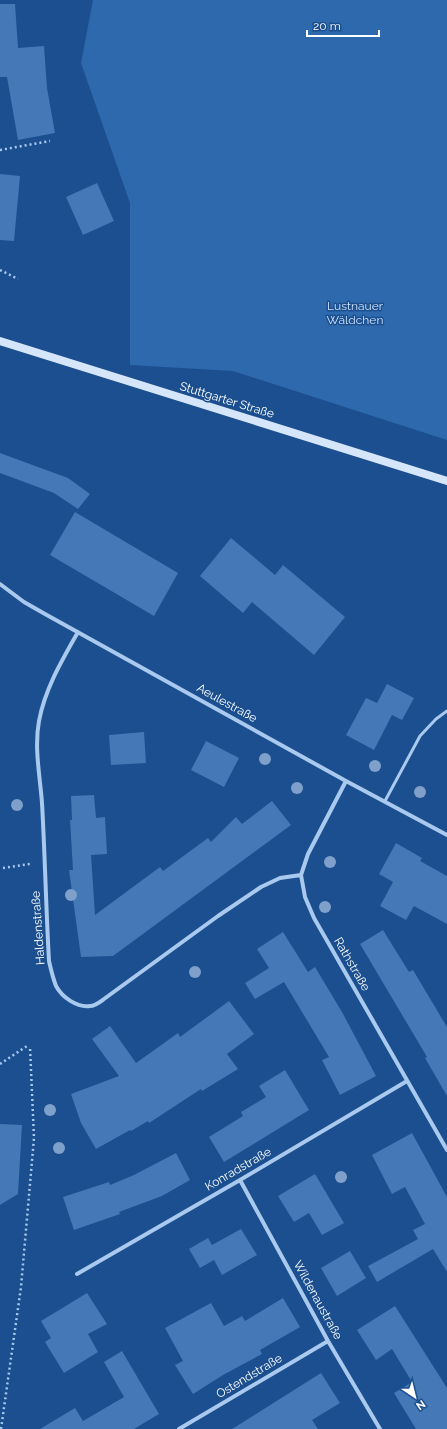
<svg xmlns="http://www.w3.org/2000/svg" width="447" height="1429" font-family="Raleway,sans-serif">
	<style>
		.green { fill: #2e69ad }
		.building { fill: #4478b7 }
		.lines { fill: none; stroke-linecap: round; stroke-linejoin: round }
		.path { stroke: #a9c9ee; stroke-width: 2.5; stroke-dasharray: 2 3; stroke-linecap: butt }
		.service { stroke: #a9c9ee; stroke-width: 3 }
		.minor { stroke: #a9c9ee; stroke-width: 4 }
		.secondary { stroke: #d6e6fa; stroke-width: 8 }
		.tree { fill: #7ea0ca }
		.labels { text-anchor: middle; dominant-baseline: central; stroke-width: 3; stroke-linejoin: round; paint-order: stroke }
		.park-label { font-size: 12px; fill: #cfe3fa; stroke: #1b4f8f }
		.street-label { font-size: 12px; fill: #fff; stroke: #1b4f8f }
	</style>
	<rect width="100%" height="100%" fill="#1b4f8f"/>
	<!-- green -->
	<path class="green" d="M93,0H447V440L233,371L130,365V203L81,63Z"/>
	<!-- building -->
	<path class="building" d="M0,4H15L18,48L44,46L47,88L55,133L18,140L7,77H0Z
		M0,174L20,176L14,241L0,240Z
		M97,183L114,221L83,235L66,197Z
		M0,453L68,478L90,494L78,509L54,493L0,473Z
		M75,512L178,573L154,616L50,555Z
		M231,538L275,575L283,565L345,617L314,655L252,602L243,613L200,576Z
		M387,684L414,698L402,720L392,715L374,750L346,735L366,698L377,703Z
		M144,732L146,763L111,765L109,735Z
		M206,741L239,758L224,787L191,770Z
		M94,795L96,818L105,817L107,854L91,855L95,915L160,867L163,871L208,838L211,842L236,817L242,824L272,801L291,825L113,956L81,957L69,870H73L70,820H72L71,796Z
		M396,843L422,858L420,861L447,876V924L414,906L406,920L380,906L393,882L379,874Z
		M383,930L409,972L413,970L447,1027V1096L425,1058L427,1057L360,944Z
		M283,932L308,972L315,967L342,1012L376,1076L340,1095L322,1060L329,1057L284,982L255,999L245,983L269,968L257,949Z
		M229,1001L254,1034L227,1054L238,1069L202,1091L201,1089L149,1123L148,1121L131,1131L130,1130L96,1149L81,1123L71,1094L119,1076L92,1039L110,1026L136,1063L178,1033L180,1037Z
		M285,1070L309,1110L224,1162L209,1137L243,1116L241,1112L266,1097L259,1086Z
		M0,1124L22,1125L18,1194L0,1205Z
		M412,1133L447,1197V1272L433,1249L377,1282L368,1266L418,1239L413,1230L425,1224L405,1187L392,1194L372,1155Z
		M176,1153L190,1180L162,1196L119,1212L120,1214L74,1230L63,1197L109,1182L110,1185L134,1175Z
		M315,1174L344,1223L322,1235L309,1213L294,1222L278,1196Z
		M241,1229L257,1255L222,1275L214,1260L200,1268L189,1249L208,1238L212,1245Z
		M350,1251L366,1278L337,1296L321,1268Z
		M87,1293L107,1324L88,1334L98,1352L64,1373L45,1342L51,1338L41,1321Z
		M283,1298L300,1327L260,1350L262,1354L223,1375L193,1394L175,1365L183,1361L165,1328L211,1303L224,1326L242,1316L245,1321Z
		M395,1306L447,1388V1429H416L394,1393L412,1382L392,1349L376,1360L357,1330Z
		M122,1351L159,1414L134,1429H40L75,1408L83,1421L124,1397L104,1362Z
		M321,1373L340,1403L312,1420L318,1429H232Z"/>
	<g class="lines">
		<!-- path -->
		<path class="path" d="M0,150L50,141
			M0,270L18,279
			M3,868L30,864
			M0,1064L27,1046
			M1,1429L21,1287L34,1138L30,1047"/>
		<!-- service -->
		<path class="service" d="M385,801L420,736L436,719L447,711"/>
		<!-- minor -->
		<path class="minor" d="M0,584L24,602L45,614L346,781L447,835
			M78,632C62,660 45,689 39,721C34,748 40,776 42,803C45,856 46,908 49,961C51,970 53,978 56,986C62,997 77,1008 90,1006C95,1006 100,1002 104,999L218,916L261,887L280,878L301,875
			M346,781L308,854L301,875L305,897L314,918L447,1150
			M240,1180L328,1341L380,1429
			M77,1274L240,1180L407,1081
			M179,1429L328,1341"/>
		<!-- secondary -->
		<path class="secondary" d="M0,341L447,481"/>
	</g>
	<!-- trees -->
	<g class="tree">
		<circle cx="265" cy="759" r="6"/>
		<circle cx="375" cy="766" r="6"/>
		<circle cx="297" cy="788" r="6"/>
		<circle cx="420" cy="792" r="6"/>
		<circle cx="17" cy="805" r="6"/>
		<circle cx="330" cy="862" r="6"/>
		<circle cx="71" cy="895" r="6"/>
		<circle cx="325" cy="907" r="6"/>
		<circle cx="195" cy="972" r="6"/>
		<circle cx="50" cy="1110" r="6"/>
		<circle cx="59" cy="1148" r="6"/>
		<circle cx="341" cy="1177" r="6"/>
	</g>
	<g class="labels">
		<!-- park labels -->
		<g class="park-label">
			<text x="355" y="306">Lustnauer<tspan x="355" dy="14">Wäldchen</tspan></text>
		</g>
		<!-- street labels -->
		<g class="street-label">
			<text transform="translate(227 400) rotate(17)">Stuttgarter Straße</text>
			<text transform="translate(227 703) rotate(29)">Aeulestraße</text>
			<text transform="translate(38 928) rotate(-94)">Haldenstraße</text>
			<text transform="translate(352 964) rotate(60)">Rathstraße</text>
			<text transform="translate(238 1169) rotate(-30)">Konradstraße</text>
			<text transform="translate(318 1300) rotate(61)">Wildenaustraße</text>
			<text transform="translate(249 1376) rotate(-31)">Ostendstraße</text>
		</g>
	</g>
	<!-- north arrow -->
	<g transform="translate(415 1397) rotate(145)" stroke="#1b4f8f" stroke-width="3" paint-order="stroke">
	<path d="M0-3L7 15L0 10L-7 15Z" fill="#ffffff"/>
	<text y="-6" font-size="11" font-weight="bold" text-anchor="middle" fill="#ffffff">N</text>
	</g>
	<!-- scale -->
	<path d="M307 30v6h72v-6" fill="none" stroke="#ffffff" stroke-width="2"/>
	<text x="313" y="30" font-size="12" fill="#ffffff" stroke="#1b4f8f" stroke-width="3" paint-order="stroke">20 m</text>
</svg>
